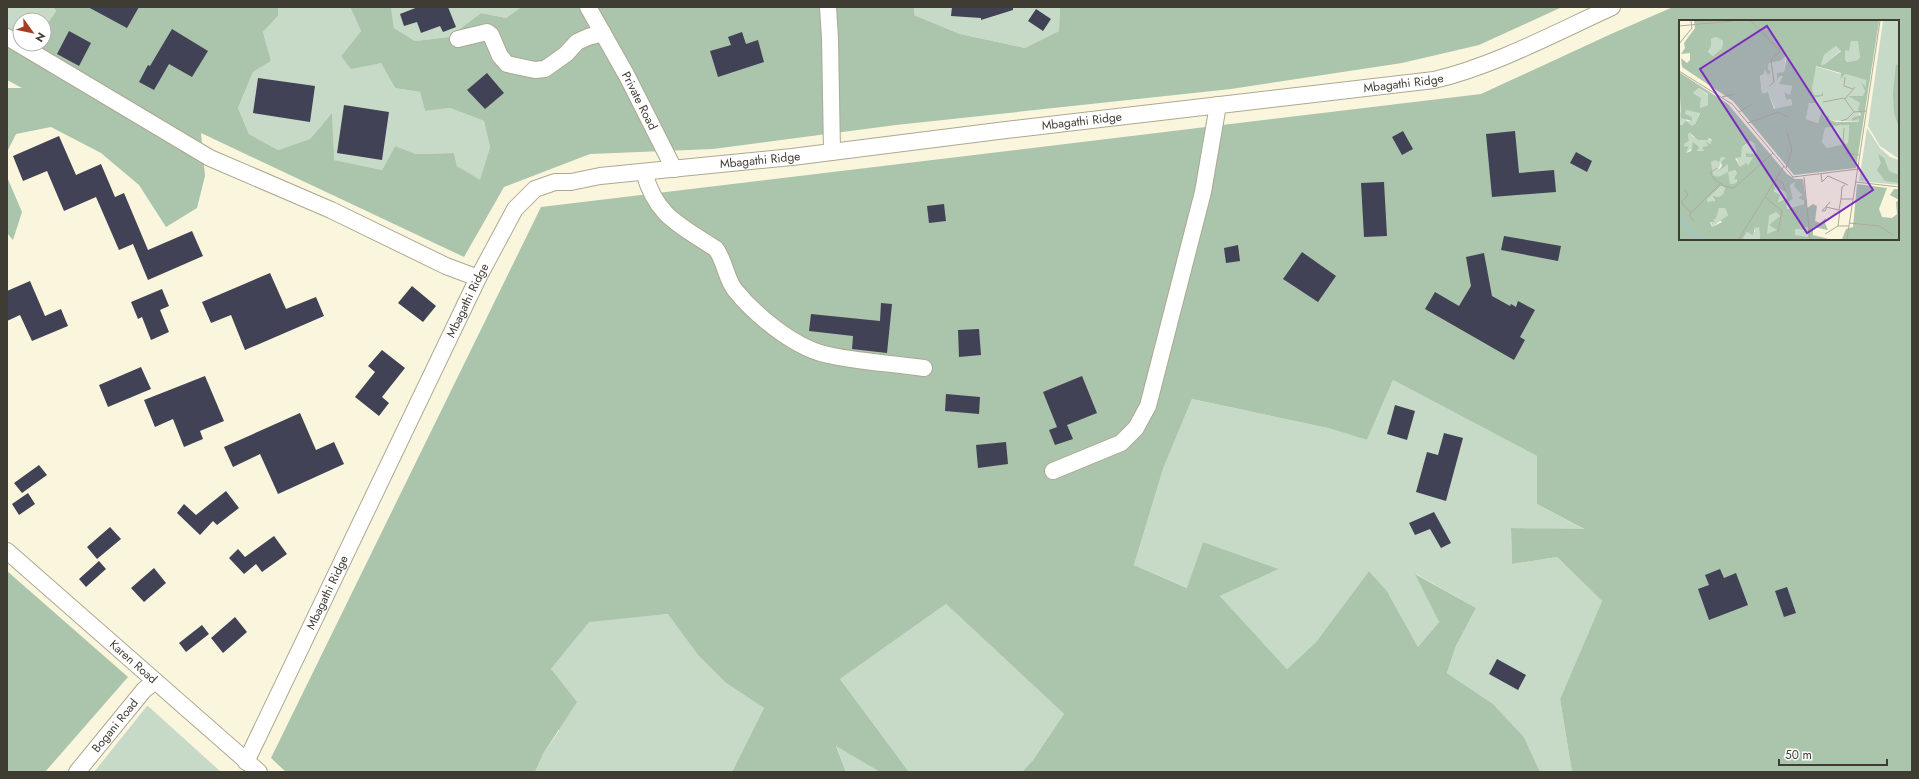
<svg xmlns="http://www.w3.org/2000/svg" width="1919" height="779" font-family="Jost,sans-serif">
	<style>
		.green { fill: #c6dac7 }
		.forest { fill: #aac5ab; fill-rule: evenodd }
		.building { fill: #414255 }
		.lines { fill: none; stroke-linecap: round; stroke-linejoin: round }
		.minor-casing { stroke: #ada892; stroke-width: 18 }
		.minor { stroke: #fff; stroke-width: 16 }
		.labels { text-anchor: middle; dominant-baseline: central; stroke-width: 4; stroke-linejoin: round; paint-order: stroke }
		.street-label { font-size: 12px; fill: #3e3c33; stroke: #fff }
		.inset-river { fill: none; stroke: #9cc8cc; stroke-width: 2 }
		.inset-road { fill: none; stroke: #afab99; stroke-width: 1 }
		.view { fill: #7b2cbf; fill-opacity: 0.15; stroke: #7b2cbf; stroke-width: 2 }
		.inset-edge { fill: none; stroke: #3e3c33; stroke-width: 2 }
	</style>
	<rect width="100%" height="100%" fill="#faf5dd"/>
	<!-- green -->
	<path class="green" d="M7,7H53L56,11L44,29V20H20V33L7,28Z
		M278,7H350L361,31L341,56L381,63L395,88L420,92L425,111L450,108L484,121L490,147L480,181L457,166L454,153L416,154L395,146L382,170L333,160L332,113L310,139L278,150L249,134L238,108L253,72L271,61L263,32L278,16Z
		M391,7H521L506,18L481,13L449,37L415,41L394,28Z
		M914,7H1060L1059,31L1025,48L960,34L914,15Z
		M1393,380L1537,456V504L1585,530L1511,528L1512,564L1557,557L1602,601L1560,699L1572,772H1540L1524,737L1493,704L1447,673L1456,646L1476,608L1416,574L1439,622L1418,647L1387,591L1369,571L1316,642L1287,669L1220,596L1279,569L1203,542L1188,588L1134,565L1163,469L1192,399L1328,428L1367,440Z
		M946,604L1064,714L1033,760L1022,772H909L840,679Z
		M669,614L698,655L726,683L764,708L732,772H535L543,754L559,731L551,669L589,621Z
		M147,706H148L221,772H94Z
		M836,745L880,772H846Z"/>
	<!-- forest -->
	<path class="forest" d="M53,7H278V16L263,32L271,61L253,72L238,108L249,134L278,150L310,139L332,113L334,160L382,170L395,146L416,154L454,153L457,166L480,180L490,147L484,121L450,108L425,111L420,92L395,88L381,63L351,69L341,56L361,31L350,7H391L394,28L415,41L449,37L481,13L506,18L521,7H914V15L960,34L1025,48L1059,31L1060,7H1562L1479,45L1402,63L1231,89L896,125L713,149L590,154L504,187L464,257L201,133L205,176L197,208L166,227L139,185L101,153L51,127L16,134L7,152V88H22L7,80V28L20,33V44H44V29L56,11Z
		M1673,7H1912V772H1572L1560,699L1602,601L1557,557L1512,564L1511,528L1584,529L1537,504V456L1393,380L1367,440L1328,428L1192,399L1163,469L1134,565L1187,588L1203,542L1279,569L1220,596L1287,669L1316,642L1369,571L1387,591L1418,647L1439,622L1415,574L1476,608L1456,646L1447,673L1493,704L1524,737L1540,772H1022L1033,760L1064,714L946,604L840,679L909,772H880L836,746L846,772H732L764,708L726,683L698,655L668,614L589,622L551,669L577,702L543,754L535,772H286L271,758L541,207L1481,94L1611,34ZM1680,21H1898V239H1680Z
		M7,177L22,212L13,240L7,233Z
		M7,571L128,677L45,772H7Z"/>
	<!-- building -->
	<path class="building" d="M88,7H139L127,28Z
		M418,7H448L456,27L443,32L440,26L421,33L417,22L404,26L400,14Z
		M952,7H1013V10L981,20V18L951,16Z
		M1036,9L1051,19L1043,31L1028,21Z
		M172,29L208,51L192,77L169,64L154,90L139,82L148,65L150,66Z
		M69,31L91,43L79,66L57,54Z
		M742,32L746,44L758,40L764,62L718,77L710,51L731,45L728,37Z
		M487,73L504,93L485,109L467,90Z
		M258,78L315,86L310,122L253,113Z
		M344,105L389,112L382,160L337,153Z
		M1403,131L1413,149L1402,155L1392,137Z
		M1515,131L1519,173L1554,170L1556,192L1492,197L1486,134Z
		M59,136L76,175L101,164L115,197L124,193L148,250L192,231L203,256L148,280L133,244L119,250L96,197L64,211L47,171L23,181L13,156Z
		M1576,152L1592,161L1587,172L1570,163Z
		M1384,182L1387,236L1364,237L1361,183Z
		M944,204L946,221L929,223L927,206Z
		M1504,236L1561,246L1558,261L1501,250Z
		M1238,245L1240,261L1226,263L1224,248Z
		M1302,252L1336,276L1318,302L1283,279Z
		M1484,253L1492,296L1510,306L1511,304L1516,307L1518,301L1535,310L1520,337L1525,340L1514,360L1425,309L1435,292L1459,306L1471,286L1466,257Z
		M270,273L286,309L316,297L324,316L245,350L231,315L211,323L202,302Z
		M30,281L45,316L61,309L68,326L32,341L20,315L7,321V291Z
		M412,286L436,306L423,322L398,303Z
		M162,289L169,306L160,310L169,332L151,340L142,317L138,319L131,302Z
		M881,303L892,304L887,353L852,349L853,336L809,331L811,314L880,321Z
		M979,329L981,355L959,357L958,330Z
		M382,350L405,368L382,397L389,403L379,416L355,397L375,372L368,366Z
		M141,367L151,389L108,407L99,385Z
		M205,376L224,421L200,431L203,439L184,447L173,419L155,427L144,400Z
		M1082,376L1097,413L1067,425L1073,439L1055,445L1049,430L1057,427L1043,392Z
		M946,394L980,397L979,414L945,411Z
		M1395,405L1415,411L1407,440L1387,434Z
		M300,413L316,450L334,442L344,464L278,494L260,454L233,467L224,447Z
		M1444,433L1463,438L1446,501L1416,492L1427,452L1438,455Z
		M1006,442L1008,464L978,468L976,445Z
		M39,465L47,475L22,493L14,483Z
		M226,491L239,508L217,525L213,521L200,535L177,513L184,504L196,515Z
		M28,493L35,504L19,515L12,504Z
		M1434,512L1451,543L1441,548L1430,529L1415,535L1409,523Z
		M110,527L121,539L97,559L87,547Z
		M274,536L287,554L262,572L256,564L244,574L229,558L238,549L245,557Z
		M99,561L106,569L86,587L79,579Z
		M154,568L166,583L144,602L131,588Z
		M1720,569L1724,578L1736,573L1748,605L1709,620L1698,589L1709,585L1705,575Z
		M1787,587L1796,613L1784,617L1775,591Z
		M235,617L247,632L223,653L211,638Z
		M202,625L209,634L186,652L179,643Z
		M1497,659L1526,675L1518,690L1489,674Z"/>
	<g class="lines">
		<!-- minor casing -->
		<g class="minor-casing">
			<g id="minor">
				<path id="s1" d="M588,7L627,76L674,169"/>
				<path d="M828,7L830,38L832,152"/>
				<path d="M7,37L210,158L331,210L446,266L478,278"/>
				<path d="M458,39L487,32L491,35L500,56L507,64L535,70L545,69L566,54L577,42L588,37L603,33"/>
				<path d="M644,172C656,217 680,225 716,249C725,261 726,279 735,290C755,315 793,346 824,354C856,362 891,363 924,368"/>
				<path d="M1053,471L1121,443L1136,428L1148,406L1203,192L1218,105"/>
				<path id="s2" d="M7,551L259,772"/>
				<path id="s3" d="M246,762L478,278L515,209L535,189L555,182H571L600,176L792,157L1006,130L1434,80C1494,66 1555,33 1612,7"/>
				<path id="s4" d="M77,772L144,690L155,681"/>
			</g>
		</g>
		<!-- minor -->
		<use href="#minor" class="minor"/>
	</g>
	<g class="labels">
		<!-- street labels -->
		<g class="street-label">
			<text stroke="none"><textPath href="#s3" startOffset="1519">Mbagathi Ridge</textPath></text>
			<text stroke="none"><textPath href="#s1" startOffset="107">Private Road</textPath></text>
			<text stroke="none"><textPath href="#s3" startOffset="1195">Mbagathi Ridge</textPath></text>
			<text stroke="none"><textPath href="#s3" startOffset="871">Mbagathi Ridge</textPath></text>
			<text stroke="none"><textPath href="#s3" startOffset="512">Mbagathi Ridge</textPath></text>
			<text stroke="none"><textPath href="#s3" startOffset="188">Mbagathi Ridge</textPath></text>
			<text stroke="none"><textPath href="#s2" startOffset="168">Karen Road</textPath></text>
			<text stroke="none"><textPath href="#s4" startOffset="60">Bogani Road</textPath></text>
		</g>
	</g>
	<!-- overview -->
	<g transform="translate(1679 20)">
		<rect width="220" height="220" fill="#faf5dd"/>
		<path d="M204,1H220V139L201,126L189,106ZM37,17L44,21L43,28L34,36L29,30L32,27L31,19ZM172,21H180L181,37L179,40L170,42L166,40V30H170ZM157,26L162,30L146,44L142,45L145,35ZM107,35L105,52L102,53L99,59L101,56H104L101,64L113,66L111,76L105,73L107,80L112,79L113,85L96,89L89,72L83,73L81,56L85,54V48L92,53L89,49L90,43L101,41ZM136,46L162,54L161,58L166,54L187,60V68L183,63L186,71L185,76H171L181,83L180,102L145,100L144,90L139,103L127,99L130,82H138L136,78L144,76L134,75L133,69ZM20,68L29,75V85L21,88L22,78L14,73ZM0,90L8,101H13L5,94L6,90L21,92L16,104L13,106L0,104ZM163,105H170L169,123L148,128L143,122L146,108ZM188,108L201,128L211,137L220,140V165L180,161ZM11,113L14,117L33,120L31,124L28,123L29,126L26,131H18L14,127L7,133L10,126L6,128L5,124L10,121L9,114ZM72,121L75,123L78,134L67,133L74,137L69,145L61,148L58,139L55,138L62,134L63,127ZM42,137L48,138L42,142L39,151L49,143L58,153L57,163L51,164L43,155L39,158L34,155L31,142ZM116,162V166L123,175L119,178L125,181V184L107,189V184L114,179L111,165ZM42,166L46,168L44,174L40,177H33L36,182L28,183V179ZM97,167L106,172L108,178L98,182L99,174L95,170ZM40,188H46L49,195L33,207L32,202ZM97,192L101,196L94,206L98,210L96,213L88,214L87,207L90,196ZM80,206L81,219H64L68,212H76V208ZM125,207H129V218L116,215V209L124,210Z" fill="#c6dac7"/>
		<path d="M15,1H200L177,148L115,155L54,81L3,47L2,38L8,43L11,40V33L2,34L6,28L5,23L16,8ZM37,17L44,21L43,28L34,36L29,31L32,27V19ZM172,21H179L181,37L179,40L169,42L166,40V30L170,31ZM157,26L162,31L146,44L142,45L145,35ZM108,35L105,52L98,53V60L101,56H104L100,64L113,66L111,75L105,72L107,80L112,79L113,85L95,89L89,72L83,73L81,56L85,54V49L89,55L92,52L89,49L90,43L101,41ZM137,46L162,53L161,59L166,54L187,60V67L182,62L186,71L184,76H169L181,83L179,89L182,95L173,98V101L180,99V102H157L151,100L149,95L145,99L144,88L139,103L127,99L130,83H138L136,78L144,76V71L142,75H135L133,69ZM163,105H170L169,123L148,128L143,122L146,108ZM217,44L220,46V109L215,92L214,73ZM0,52L49,84L108,154L116,159H124L128,188L134,184L138,186L136,201L141,203L147,198L146,203L149,210L134,207V215L150,219H81L80,207L76,208L74,215L68,212L64,219H0V104L3,105L7,101L13,106L16,104L21,93L7,90L6,94L13,97V101L2,98ZM20,68L29,74V85L21,88L22,78L14,73ZM11,113L19,120H29L30,118L33,120L31,124L27,122L29,126L23,127L25,131H18L20,127L14,122L12,131L7,133L10,126L6,127L5,124L10,121L9,114ZM71,121L75,123L78,134L67,133V137H74L69,145L67,143L61,147L56,138L62,137L63,127ZM42,137L47,138L42,142L43,146L38,152L49,144V152L56,150L58,153L55,159L58,160L57,163L51,164L49,152L39,157L34,155L32,142L36,140L40,142ZM116,162L115,166L123,175L119,178L125,181V184L108,189L107,184L114,179L111,165ZM42,166L46,168L44,174L40,177L33,176L36,181L28,182V179ZM97,167L106,172L108,178L99,182L101,175L95,171ZM40,188H46L49,195L42,200L40,199L43,202L33,207L31,202H36L34,200L37,198ZM97,192L101,196L90,205L98,210L88,214L90,196ZM125,207H129V217L116,215V209L125,210ZM199,134L205,138L210,151L220,155V163L206,161L198,150L202,143ZM178,164L208,168L200,189L203,197L213,198L218,194L217,182L220,180L211,175L215,169H220V219H163L167,209L174,207Z" fill="#aac5ab" fill-rule="evenodd"/>
		<path class="inset-river" d="M0,198L10,211L23,219"/>
		<path class="inset-road" d="M72,1L101,31L92,40L95,62L90,66M0,6L54,1M0,24L13,8L12,1M0,51L53,84L114,157L179,149M166,57L165,66L174,69M43,77L56,74M166,79L176,67M144,82L165,78L175,92M60,92L73,84M162,101L168,99L175,92L187,91M69,103L99,92L109,97M165,108L164,121L172,134M166,133L180,135M38,148L31,153L35,159L45,166L55,168L94,133M107,148L113,129L108,113M142,154L143,162L149,156L169,165M125,157L131,219M97,159L104,163L106,171M177,162L220,167M5,169L9,175L2,182L12,193M86,177L103,191L99,212M162,179L163,167L166,165M147,187L160,190L162,179H174M148,187L146,191H143L151,182M15,201L10,195L41,164M170,203L200,206L214,215M159,206L161,190M146,214L159,206H170M60,219L105,146M168,219L201,1"/>
		<path class="view" d="M88,6L194,170L128,213L21,49Z"/>
		<rect width="220" height="220" class="inset-edge"/>
	</g>
	<!-- border -->
	<rect width="1919" height="779" fill="none" stroke="#3e3c33" stroke-width="16"/>
	<!-- north arrow -->
	<g transform="translate(32 32) rotate(123)"><circle r="19" fill="#ffffff" stroke="#b2b1ad"/>
	<path d="M0-3L7 15L0 10L-7 15Z" fill="#a73e23"/>
	<text y="-6" font-size="11" font-weight="bold" text-anchor="middle" fill="#3e3c33">N</text>
	</g>
	<!-- scale -->
	<path d="M1779 759v6h108v-6" fill="none" stroke="#3e3c33" stroke-width="2"/>
	<text x="1785" y="759" font-size="12" fill="#3e3c33" stroke="#ffffff" stroke-width="3" paint-order="stroke">50 m</text>
</svg>
